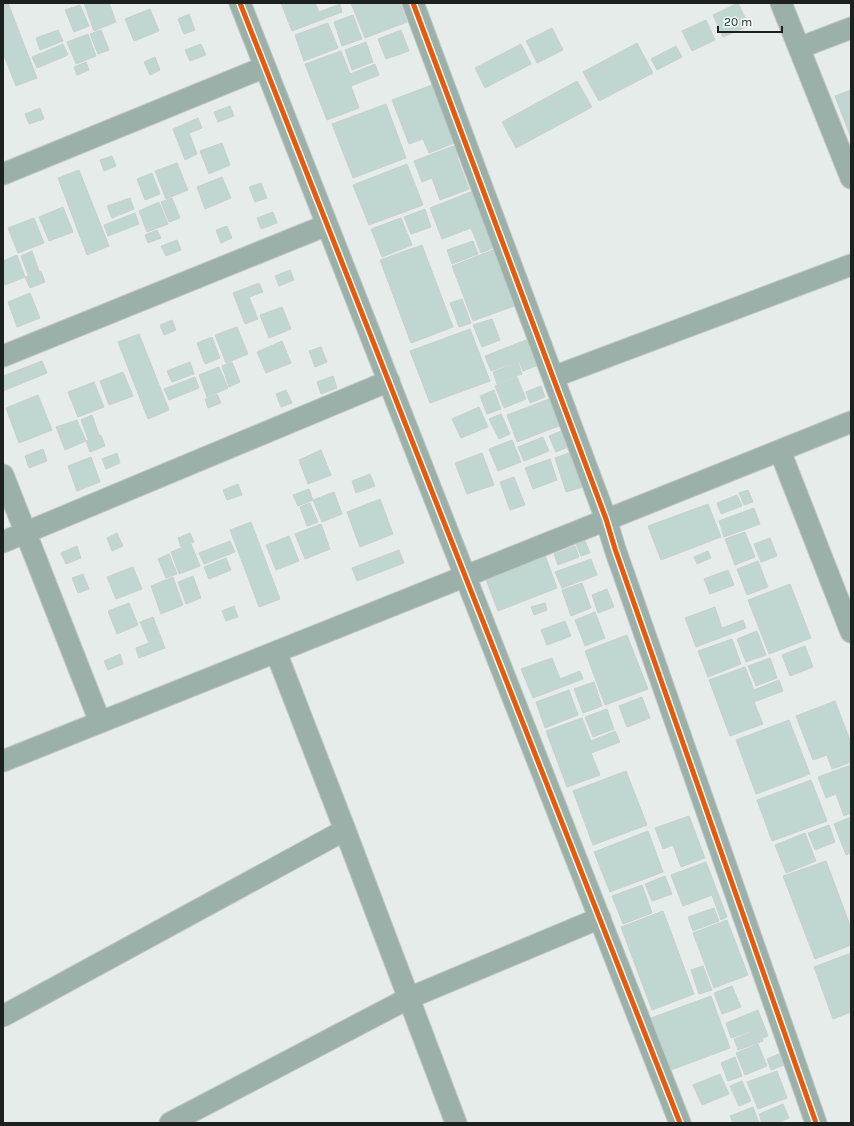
<svg xmlns="http://www.w3.org/2000/svg" width="854" height="1126" font-family="Karla,sans-serif">
	<style>
		.building { fill: #bfd7d0; stroke: #cacfce }
		.lines { fill: none; stroke-linecap: round; stroke-linejoin: round }
		.minor-casing { stroke: #c2c7c5; stroke-width: 23 }
		.minor { stroke: #9bb0a9; stroke-width: 21 }
		.cycleway-casing { stroke: #f0fcf8; stroke-width: 8 }
		.cycleway { stroke: #e8590c; stroke-width: 5 }
	</style>
	<rect width="100%" height="100%" fill="#e6ecea"/>
	<!-- building -->
	<path class="building" d="M3,3H8L37,78L16,86L3,53Z
		M84,3H109L116,22L94,31Z
		M281,3H315L319,12L340,4L342,12L292,31Z
		M351,3H400L407,22L365,38Z
		M738,3L749,26L723,37L713,15Z
		M80,5L89,26L74,32L65,10Z
		M150,9L159,31L134,41L125,19Z
		M189,14L195,30L184,34L178,19Z
		M353,15L362,39L342,46L334,22Z
		M706,20L715,40L692,51L682,31Z
		M328,23L338,48L304,61L295,35Z
		M552,28L563,50L537,63L526,41Z
		M58,30L63,41L40,50L36,38Z
		M101,30L109,50L98,54L90,34Z
		M401,30L409,51L386,59L378,39Z
		M88,34L96,56L76,64L67,42Z
		M366,42L373,62L352,70L345,50Z
		M637,43L653,73L599,101L583,72Z
		M63,44L68,55L37,68L32,57Z
		M201,44L206,55L190,61L185,50Z
		M521,44L531,64L485,88L475,68Z
		M676,46L682,57L657,70L651,59Z
		M341,51L350,74L375,64L379,75L351,86L359,108L327,120L305,64Z
		M155,57L160,70L150,75L144,62Z
		M86,62L89,70L77,75L74,67Z
		M577,81L592,107L516,148L502,122Z
		M432,85L454,143L429,153L423,139L409,144L392,100Z
		M851,90V138L835,96Z
		M386,104L406,158L353,178L332,124Z
		M230,106L234,116L218,122L214,112Z
		M40,108L44,119L29,124L25,114Z
		M198,118L202,128L189,133L197,154L185,160L173,129Z
		M222,143L230,165L209,174L200,151Z
		M456,145L460,156L457,157L469,189L440,200L432,178L422,182L414,161Z
		M112,156L116,166L104,171L100,160Z
		M177,163L188,190L166,199L155,171Z
		M407,164L423,205L369,225L353,185Z
		M79,170L109,246L87,255L58,178Z
		M152,173L160,194L145,200L137,179Z
		M222,177L231,198L205,209L197,187Z
		M261,183L267,198L255,202L249,187Z
		M473,191L495,247L481,253L471,228L442,239L430,208Z
		M130,198L134,209L112,218L107,206Z
		M172,198L180,218L169,222L161,202Z
		M159,202L168,224L147,232L139,211Z
		M63,207L73,232L49,241L39,217Z
		M425,209L431,227L411,234L404,217Z
		M273,212L277,223L261,229L257,218Z
		M135,213L139,224L108,236L104,225Z
		M34,218L44,243L18,253L8,228Z
		M401,218L412,245L382,257L371,229Z
		M227,226L232,238L221,243L216,230Z
		M157,230L161,238L148,243L145,235Z
		M177,240L181,250L166,256L161,246Z
		M473,241L478,254L452,264L447,250Z
		M422,245L453,327L411,343L380,260Z
		M498,248L517,305L473,321L452,266Z
		M32,251L39,271L28,275L21,256Z
		M17,255L25,277L5,285L3,280V261Z
		M290,270L294,280L279,286L275,276Z
		M41,271L45,282L30,288L25,277Z
		M259,283L263,292L249,297L258,319L245,324L233,293Z
		M30,293L40,318L17,327L8,302Z
		M462,299L471,323L459,327L450,303Z
		M282,307L291,329L269,338L260,315Z
		M492,319L500,340L482,347L473,325Z
		M172,320L176,330L164,335L160,325Z
		M237,327L248,354L226,363L215,335Z
		M470,329L490,381L430,403L410,351Z
		M139,334L169,410L148,419L118,342Z
		M212,337L220,358L205,364L197,343Z
		M531,338L541,364L523,371L519,361L491,371L485,356Z
		M282,341L291,363L266,373L257,352Z
		M321,347L327,362L315,367L309,351Z
		M42,361L47,373L3,391V376Z
		M190,362L194,374L172,382L167,371Z
		M232,362L240,382L229,387L222,366Z
		M518,362L522,374L497,384L493,372Z
		M219,367L228,388L207,397L199,375Z
		M123,372L133,396L109,405L100,381Z
		M333,376L337,388L321,394L317,382Z
		M195,377L199,388L169,400L164,389Z
		M517,377L526,399L504,408L495,386Z
		M94,382L104,407L78,417L68,392Z
		M541,386L545,397L530,403L526,392Z
		M286,390L292,403L281,407L276,394Z
		M494,390L501,409L487,414L480,396Z
		M217,394L221,403L208,408L205,399Z
		M38,395L52,430L19,443L6,408Z
		M554,397L564,424L517,442L507,415Z
		M479,407L488,427L461,438L452,419Z
		M501,414L510,434L499,439L489,419Z
		M92,415L99,435L88,439L81,420Z
		M77,420L86,441L65,450L56,427Z
		M566,429L573,445L556,452L549,436Z
		M101,435L105,446L90,452L86,441Z
		M543,437L549,451L524,461L518,447Z
		M512,440L521,462L498,471L489,449Z
		M43,449L47,461L29,468L25,456Z
		M321,450L331,475L308,484L299,460Z
		M575,451L586,486L566,492L555,458Z
		M117,453L120,463L106,469L102,459Z
		M482,453L494,485L467,494L455,463Z
		M91,457L100,482L77,491L68,466Z
		M550,459L557,480L533,489L525,468Z
		M370,474L375,486L356,493L352,481Z
		M514,477L525,505L510,510L500,482Z
		M238,484L242,495L227,500L223,490Z
		M309,489L313,500L298,506L293,495Z
		M748,490L753,502L744,505L739,493Z
		M334,492L342,514L322,522L313,500Z
		M737,495L742,506L721,514L717,503Z
		M380,499L393,534L360,547L347,512Z
		M310,503L318,522L307,526L300,507Z
		M708,504L721,537L661,560L648,526Z
		M754,508L760,524L724,537L719,521Z
		M251,522L280,599L259,607L230,530Z
		M321,524L330,549L305,559L295,534Z
		M745,532L755,557L735,565L725,539Z
		M117,533L123,546L112,551L107,538Z
		M190,533L194,542L181,547L178,538Z
		M289,536L299,561L276,570L266,545Z
		M770,538L777,556L761,562L754,544Z
		M230,541L235,552L204,564L199,553Z
		M585,541L590,553L581,556L576,544Z
		M191,544L200,566L179,574L171,552Z
		M77,546L81,558L66,564L61,553Z
		M575,546L579,557L558,565L554,554Z
		M399,550L404,563L357,581L352,568Z
		M708,551L711,558L697,564L694,557Z
		M169,554L177,574L166,578L158,559Z
		M545,555L557,588L498,611L485,577Z
		M226,558L231,570L209,579L204,567Z
		M591,559L597,575L562,588L555,572Z
		M758,561L768,587L747,595L737,569Z
		M133,567L142,589L116,599L107,577Z
		M728,570L734,585L710,594L704,579Z
		M83,574L89,589L78,593L72,578Z
		M193,576L201,598L186,604L178,582Z
		M173,577L183,605L161,614L151,586Z
		M582,583L591,608L571,616L562,590Z
		M790,584L811,638L769,654L748,600Z
		M607,589L614,607L598,613L592,595Z
		M129,603L138,625L117,634L108,611Z
		M545,603L547,610L534,615L531,607Z
		M234,606L238,617L226,621L222,611Z
		M715,607L722,628L743,620L746,628L696,647L685,618Z
		M595,612L605,638L585,646L575,620Z
		M153,617L165,648L139,658L136,648L149,643L140,622Z
		M565,621L571,636L547,645L541,630Z
		M757,631L766,655L746,662L737,639Z
		M627,635L648,689L605,705L585,651Z
		M732,639L741,664L708,677L698,651Z
		M805,646L813,667L790,676L782,655Z
		M120,654L123,664L108,670L104,661Z
		M552,658L560,679L580,671L583,679L533,698L521,669Z
		M770,658L777,678L756,686L748,666Z
		M745,667L754,690L779,680L783,691L754,702L763,724L730,736L709,680Z
		M594,682L602,706L583,713L574,689Z
		M569,690L578,715L545,728L536,702Z
		M642,697L650,718L627,727L619,706Z
		M835,701L851,743V762L832,769L827,755L813,760L796,716Z
		M607,709L614,729L593,737L585,717Z
		M582,718L591,741L615,731L620,742L591,753L600,775L567,787L546,731Z
		M789,720L810,774L756,794L736,740Z
		M851,765V813L844,816L836,794L826,798L818,777Z
		M626,771L647,825L593,845L573,791Z
		M811,780L827,821L772,841L757,800Z
		M689,816L705,858L681,867L673,845L663,849L655,828Z
		M851,817V853L846,855L834,824Z
		M829,825L835,842L815,850L808,833Z
		M648,831L663,872L610,892L594,852Z
		M805,833L816,861L786,873L775,845Z
		M826,861L851,928V945L815,959L783,876Z
		M706,862L727,917L721,920L712,895L683,906L671,875Z
		M665,876L672,894L652,901L645,884Z
		M642,885L652,913L623,924L612,896Z
		M714,908L719,921L693,931L688,917Z
		M663,911L694,994L652,1010L621,927Z
		M727,920L748,975L714,988L693,933Z
		M851,953V1012L833,1019L814,967Z
		M703,966L712,990L699,994L691,970Z
		M732,986L741,1007L722,1014L714,993Z
		M711,996L730,1048L671,1070L651,1018Z
		M758,1010L768,1036L763,1038L760,1028L731,1038L726,1023Z
		M759,1029L763,1041L738,1050L734,1039Z
		M758,1044L767,1066L745,1075L736,1053Z
		M781,1053L786,1064L771,1070L767,1059Z
		M735,1057L742,1076L728,1081L721,1063Z
		M777,1071L787,1098L758,1109L747,1082Z
		M720,1074L729,1094L702,1105L693,1085Z
		M742,1081L751,1101L739,1106L730,1086Z
		M783,1104L789,1118L778,1123H762L759,1114Z
		M753,1107L759,1123H733L730,1116Z"/>
	<g class="lines">
		<!-- minor casing -->
		<g class="minor-casing">
			<path id="minor" d="M240,3L680,1123
				M413,3L606,519L615,549L816,1123
				M781,3L851,178
				M799,48L851,28
				M3,174L265,67
				M3,356L327,225
				M553,377L851,265
				M780,451L851,632
				M3,475L100,722
				M3,542L389,381
				M276,652L345,830L456,1123
				M3,761L851,422
				M3,1016L345,830
				M170,1123L409,998L600,918"/>
		</g>
		<!-- minor -->
		<use href="#minor" class="minor"/>
		<!-- cycleway casing -->
		<g class="cycleway-casing">
			<path id="cycleway" d="M240,3L680,1123
				M413,3L606,519L615,549L816,1123"/>
		</g>
		<!-- cycleway -->
		<use href="#cycleway" class="cycleway"/>
	</g>
	<!-- border -->
	<rect width="854" height="1126" fill="none" stroke="#1c211f" stroke-width="8"/>
	<!-- scale -->
	<path d="M718 26v6h64v-6" fill="none" stroke="#1c211f" stroke-width="2"/>
	<text x="724" y="26" font-size="12" fill="#1c211f" stroke="#f0fcf8" stroke-width="3" paint-order="stroke">20 m</text>
</svg>
